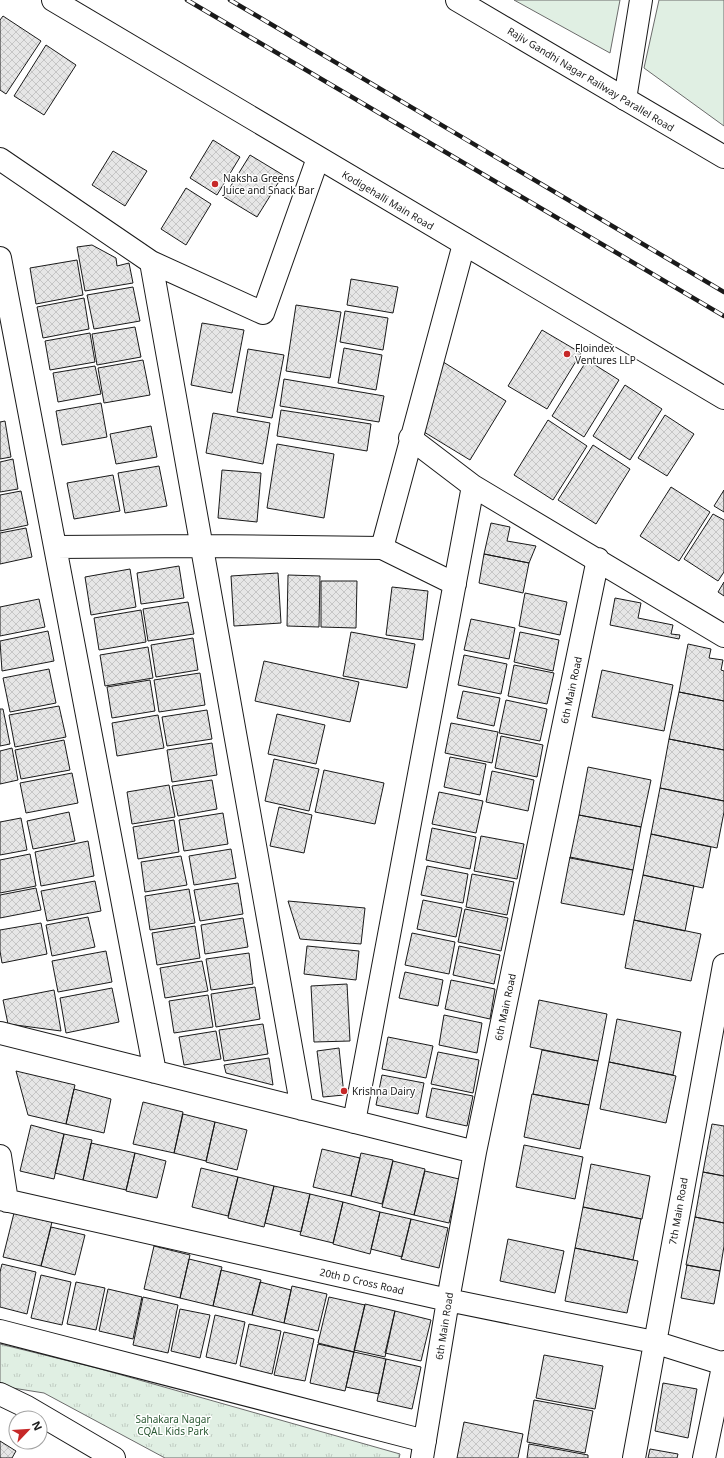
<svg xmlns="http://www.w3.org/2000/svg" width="724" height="1458" font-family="'Noto Sans',sans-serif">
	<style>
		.green { fill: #e0efe3; stroke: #6a6a6a }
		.park { fill: url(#park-tufts); stroke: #6a6a6a }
		.building { fill: url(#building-cross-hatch); stroke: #1a1a1a }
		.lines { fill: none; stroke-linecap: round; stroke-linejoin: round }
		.street-casing { stroke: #1a1a1a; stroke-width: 24 }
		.secondary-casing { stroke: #1a1a1a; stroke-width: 24 }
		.street { stroke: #fff; stroke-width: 22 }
		.secondary { stroke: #fff; stroke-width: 22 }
		.rail-casing { stroke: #1a1a1a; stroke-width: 4.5 }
		.rail { stroke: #fff; stroke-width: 3; stroke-dasharray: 9; stroke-linecap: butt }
		.poi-dot { fill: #c62828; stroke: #fff; stroke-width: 1.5 }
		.labels { text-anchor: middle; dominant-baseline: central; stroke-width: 3; stroke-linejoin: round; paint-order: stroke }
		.street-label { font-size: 10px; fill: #1a1a1a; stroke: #fff }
		.poi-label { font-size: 10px; fill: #1a1a1a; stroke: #fff; text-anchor: start }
		.park-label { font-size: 10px; fill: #2b5a34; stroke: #fff }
	</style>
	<defs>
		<pattern id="park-tufts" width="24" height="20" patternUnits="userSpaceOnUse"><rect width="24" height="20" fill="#e0efe3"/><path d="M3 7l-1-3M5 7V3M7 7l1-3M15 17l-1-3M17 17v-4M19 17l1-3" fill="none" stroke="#c0ccc2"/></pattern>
		<pattern id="building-cross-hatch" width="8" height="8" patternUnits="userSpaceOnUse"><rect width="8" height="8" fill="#e6e6e6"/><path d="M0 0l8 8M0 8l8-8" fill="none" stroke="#c5c5c5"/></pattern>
	</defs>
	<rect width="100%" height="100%" fill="#fff"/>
	<!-- green -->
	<path class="green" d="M514,0H620L610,53Z
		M659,0H724V126L644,68Z"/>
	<!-- park -->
	<path class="park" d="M0,1344L97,1368L400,1454L399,1458H165L44,1393L0,1386Z"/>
	<!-- building -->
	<path class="building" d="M3,16L41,41L6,94L0,90V20Z
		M46,45L76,65L44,115L14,96Z
		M213,140L240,157L217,195L190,178Z
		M113,151L147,171L125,206L92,185Z
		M250,155L283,175L257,217L224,197Z
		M186,188L211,204L186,245L161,229Z
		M92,245L116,258L117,266L129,263L133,283L85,291L77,247Z
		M77,260L83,295L36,304L30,268Z
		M351,279L398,287L393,313L347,305Z
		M133,287L140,321L94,329L87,295Z
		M84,298L89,329L43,338L37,307Z
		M296,305L341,312L330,378L286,371Z
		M345,311L388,318L383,350L340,342Z
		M202,323L244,330L232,393L191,385Z
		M135,327L141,357L97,365L92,334Z
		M542,330L581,353L547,409L508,386Z
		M90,333L95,362L50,370L45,341Z
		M344,348L382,355L376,390L338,383Z
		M248,349L284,355L272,418L237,412Z
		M143,360L150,395L104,403L98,368Z
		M440,360L506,401L470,460L424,432Z
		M587,360L619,380L584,437L552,416Z
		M95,366L101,394L58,402L53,373Z
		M284,379L384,396L379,422L280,406Z
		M625,385L662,409L630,460L593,436Z
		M101,403L107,437L62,445L56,411Z
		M281,410L371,424L367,451L277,436Z
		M213,413L270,423L263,464L206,453Z
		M665,415L694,434L667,476L638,458Z
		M548,420L587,446L553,500L514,475Z
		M5,421L11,457L0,459V422Z
		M151,426L157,457L116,464L110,434Z
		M277,444L334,454L324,518L267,508Z
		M593,445L630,469L596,524L558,500Z
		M13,459L18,489L0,492V462Z
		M159,466L167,506L125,513L118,473Z
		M222,470L261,473L257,522L218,518Z
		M113,475L120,511L74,519L67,483Z
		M671,487L710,512L679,561L640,536Z
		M724,490V512L714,506Z
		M21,491L28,525L0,531V495Z
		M713,514L724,520V572L718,581L684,559Z
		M491,523L510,527L507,541L536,546L529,563L484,554Z
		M26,528L32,557L0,564V533Z
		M484,554L529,563L523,593L479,583Z
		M179,566L184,598L141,604L137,573Z
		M130,569L136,607L91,615L85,577Z
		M278,573L281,623L234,626L231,576Z
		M288,575L320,576L319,627L287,626Z
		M321,581H357L356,628L321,627Z
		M724,582V596L718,592Z
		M392,587L428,591L423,640L386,635Z
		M525,593L567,602L560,635L519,626Z
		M615,598L641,603L638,618L673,625L671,634L680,635L679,639L610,625Z
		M39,599L45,627L0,636V607Z
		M188,602L194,634L148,641L143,609Z
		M141,610L146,642L99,650L94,618Z
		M471,619L515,628L509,659L464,650Z
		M48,631L54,661L2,671L0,641Z
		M351,632L415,644L407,688L343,676Z
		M520,632L559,640L553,671L514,662Z
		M193,638L198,670L156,677L151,645Z
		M688,644L711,649L709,658L723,660L721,670L724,671V701L679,692Z
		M148,647L153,678L105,686L100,655Z
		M464,655L507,664L501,694L458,685Z
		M264,661L359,682L350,722L255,701Z
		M514,665L554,673L547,704L508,696Z
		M49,669L56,703L10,712L3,678Z
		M602,670L673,685L664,731L592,717Z
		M200,673L205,705L159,712L154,680Z
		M150,680L155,711L112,718L107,687Z
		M463,691L500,698L494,726L457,718Z
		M679,692L724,701V750L669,739Z
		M506,700L547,709L540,741L499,733Z
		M59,706L66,737L15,747L9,715Z
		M0,709H3L10,744L0,746Z
		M207,710L212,739L167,746L162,717Z
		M277,714L325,725L316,764L268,754Z
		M158,715L164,748L117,756L112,723Z
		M451,723L498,732L492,763L445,753Z
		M501,736L543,745L537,777L495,768Z
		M669,739L724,750V801L660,788Z
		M64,740L70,770L21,779L15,750Z
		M212,743L217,775L172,782L167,750Z
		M12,748L18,780L0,784V751Z
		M450,757L486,764L480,795L444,787Z
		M274,759L319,769L309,811L265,801Z
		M588,767L651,780L641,827L579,815Z
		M324,770L384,783L375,824L315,812Z
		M492,771L534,780L528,811L486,802Z
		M72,773L78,803L26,813L20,783Z
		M212,780L217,809L178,816L172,786Z
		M169,785L175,817L132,824L127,792Z
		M660,788L724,801V812L717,848L651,834Z
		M439,792L483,801L476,833L432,824Z
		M279,807L312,815L304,853L270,846Z
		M69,812L75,841L33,849L27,821Z
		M223,813L228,844L184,851L179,820Z
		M579,815L641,827L633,870L570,858Z
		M21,818L27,850L0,855V822Z
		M174,820L179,852L138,859L133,827Z
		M432,828L476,837L470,869L426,860Z
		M651,834L711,847L703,888L643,875Z
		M481,836L524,844L517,879L474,871Z
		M88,841L94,876L41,886L35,852Z
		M231,849L236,878L194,885L189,856Z
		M30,854L36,886L0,893V860Z
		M181,856L187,885L145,892L141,862Z
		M570,857L633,870L624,915L561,903Z
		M427,866L468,874L463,903L421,895Z
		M472,874L514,882L507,915L466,907Z
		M643,875L694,886L685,931L634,920Z
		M95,881L101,911L47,921L41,891Z
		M238,883L243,914L200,921L194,890Z
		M36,888L41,910L0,918V895Z
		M189,889L195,923L150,930L145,896Z
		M423,900L462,908L456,937L417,929Z
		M288,901L365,908L361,944L300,939Z
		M465,909L508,918L501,951L458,942Z
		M88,917L95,947L52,956L46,925Z
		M243,918L248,947L205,954L201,925Z
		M634,920L701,934L691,981L625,968Z
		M41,923L47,954L2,963L0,951V930Z
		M195,926L200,958L157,965L152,933Z
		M412,933L455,942L449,974L405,965Z
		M307,946L359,951L356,980L304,974Z
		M459,946L500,955L494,984L453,975Z
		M106,951L112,982L58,992L52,961Z
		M249,953L253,984L211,990L206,959Z
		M202,961L208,991L165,998L160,968Z
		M405,972L443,980L438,1006L399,998Z
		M451,980L495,989L490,1019L445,1009Z
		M347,984L350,1041L314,1042L311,986Z
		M255,987L260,1019L216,1027L211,994Z
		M112,988L119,1022L66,1033L60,998Z
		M54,990L61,1031L8,1024L3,1000Z
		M208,995L213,1027L174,1033L169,1001Z
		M539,1000L607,1014L598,1061L530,1047Z
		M444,1015L482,1023L477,1053L439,1045Z
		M617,1019L681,1032L673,1075L609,1062Z
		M263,1024L268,1054L224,1061L219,1030Z
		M216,1031L221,1059L184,1065L179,1037Z
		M388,1037L433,1046L426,1078L382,1069Z
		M339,1048L344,1095L323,1097L317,1051Z
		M542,1050L598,1061L589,1105L533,1094Z
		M438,1052L479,1060L473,1093L431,1084Z
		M269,1058L273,1085L226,1073L224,1065Z
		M609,1062L676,1076L666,1123L600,1109Z
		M16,1071L75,1085L66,1124L28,1115Z
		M382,1075L424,1083L418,1114L376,1105Z
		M432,1088L473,1096L467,1126L426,1117Z
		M74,1089L111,1099L104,1133L66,1124Z
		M532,1094L589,1105L580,1149L524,1137Z
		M143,1102L183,1112L174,1153L133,1144Z
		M183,1114L215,1122L206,1161L174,1153Z
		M215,1122L247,1130L237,1170L206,1162Z
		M712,1124L724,1126V1176L703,1172Z
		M31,1125L64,1134L54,1179L20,1171Z
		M64,1134L92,1140L83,1180L55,1173Z
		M91,1143L135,1153L126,1190L83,1180Z
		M524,1145L583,1157L575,1199L516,1187Z
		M322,1149L360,1158L351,1196L313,1187Z
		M135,1153L166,1161L157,1198L126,1191Z
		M361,1153L393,1160L382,1204L351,1196Z
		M393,1161L425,1169L414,1215L382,1207Z
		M591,1164L650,1176L642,1219L583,1207Z
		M201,1168L238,1177L228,1216L192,1207Z
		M425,1171L459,1179L449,1223L414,1215Z
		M703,1172L724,1176V1223L695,1217Z
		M238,1177L274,1186L264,1227L228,1218Z
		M274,1186L310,1194L301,1232L265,1223Z
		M310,1194L343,1202L333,1243L300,1235Z
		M343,1202L380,1212L370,1254L333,1244Z
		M583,1207L641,1219L633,1260L575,1248Z
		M380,1212L411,1219L402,1257L371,1249Z
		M14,1213L52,1222L41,1266L3,1257Z
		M695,1217L724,1223V1246L720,1271L686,1265Z
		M411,1219L448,1228L439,1268L401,1259Z
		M51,1227L85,1235L75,1275L41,1266Z
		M508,1239L564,1251L555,1293L500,1281Z
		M154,1246L190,1255L180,1298L144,1289Z
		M575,1248L638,1261L627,1313L565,1301Z
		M189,1259L222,1267L213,1306L180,1298Z
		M2,1264L36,1272L27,1314L0,1307V1272Z
		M687,1265L720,1271L714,1304L681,1298Z
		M221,1270L261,1280L252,1315L213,1306Z
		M41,1275L71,1282L62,1325L31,1318Z
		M76,1282L105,1288L96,1330L67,1324Z
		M260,1282L291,1290L284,1323L252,1315Z
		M292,1286L327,1294L318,1331L284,1323Z
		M108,1289L142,1297L133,1339L99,1331Z
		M143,1297L178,1305L168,1353L133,1345Z
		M329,1297L365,1305L354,1352L318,1343Z
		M365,1304L395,1311L385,1357L354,1350Z
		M180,1309L210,1315L200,1358L171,1351Z
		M395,1311L431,1320L421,1361L385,1353Z
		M215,1315L245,1322L236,1364L206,1357Z
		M249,1324L281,1331L272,1374L240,1366Z
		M284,1332L314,1339L305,1381L274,1375Z
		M318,1344L354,1352L345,1391L310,1383Z
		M354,1352L386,1359L379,1394L346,1387Z
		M544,1355L603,1366L595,1409L536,1398Z
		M386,1359L421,1367L412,1409L377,1401Z
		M663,1383L697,1389L688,1438L655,1431Z
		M534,1400L593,1411L585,1453L527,1442Z
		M464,1422L523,1434L518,1458H457Z
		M0,1441L16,1451L12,1458H0Z
		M529,1444L588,1455V1458H527Z
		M650,1449L678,1454L677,1458H648Z"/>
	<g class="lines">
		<!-- street casing -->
		<g class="street-casing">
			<path id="street" d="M625,99L641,0
				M0,159L151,262L263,313L318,158
				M0,258L155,1072
				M151,262L302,1109
				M410,438L473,486L724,636
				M55,547L201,546L382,548L464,244
				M382,548L455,584
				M0,1033L475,1152
				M354,1122L473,486
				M0,1156L7,1201
				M0,1199L448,1300L654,1342L724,1364
				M0,1331L425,1441
				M0,1394L27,1407L114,1458
				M422,1458L448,1300L475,1152L598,559
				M634,1458L724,965
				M704,1458L724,1362"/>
		</g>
		<!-- secondary casing -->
		<g class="secondary-casing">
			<path id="secondary" d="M53,0L724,398
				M457,0L724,157"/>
		</g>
		<!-- street -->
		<use href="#street" class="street"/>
		<!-- secondary -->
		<use href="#secondary" class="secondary"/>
		<!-- rail casing -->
		<g class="rail-casing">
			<path id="rail" d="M187,0L724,316
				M230,0L724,292"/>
		</g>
		<!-- rail -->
		<use href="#rail" class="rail"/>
	</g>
	<!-- markers -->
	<g class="poi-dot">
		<circle cx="215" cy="184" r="4"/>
		<circle cx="567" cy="354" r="4"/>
		<circle cx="344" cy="1091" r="4"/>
	</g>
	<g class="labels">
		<!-- street labels -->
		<g class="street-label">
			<text transform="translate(591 79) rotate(31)">Rajiv Gandhi Nagar Railway Parallel Road</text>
			<text transform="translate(388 200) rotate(31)">Kodigehalli Main Road</text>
			<text transform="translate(571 690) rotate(-78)">6th Main Road</text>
			<text transform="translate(505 1007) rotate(-78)">6th Main Road</text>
			<text transform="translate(678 1211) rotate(-80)">7th Main Road</text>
			<text transform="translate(362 1281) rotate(13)">20th D Cross Road</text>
			<text transform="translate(444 1326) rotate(-81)">6th Main Road</text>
		</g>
		<!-- poi labels -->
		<g class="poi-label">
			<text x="223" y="178">Naksha Greens<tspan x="223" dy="12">Juice and Snack Bar</tspan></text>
			<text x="575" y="348">Floindex<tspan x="575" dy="12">Ventures LLP</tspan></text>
			<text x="352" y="1091">Krishna Dairy</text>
		</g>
		<!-- park labels -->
		<g class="park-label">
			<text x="173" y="1419">Sahakara Nagar<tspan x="173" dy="12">CQAL Kids Park</tspan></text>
		</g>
	</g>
	<!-- north arrow -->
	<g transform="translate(28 1430) rotate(65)"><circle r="19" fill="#ffffff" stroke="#a3a3a3"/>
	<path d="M0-3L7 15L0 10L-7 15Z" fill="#c62828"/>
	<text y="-6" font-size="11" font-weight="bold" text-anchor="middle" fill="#1a1a1a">N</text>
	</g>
</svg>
